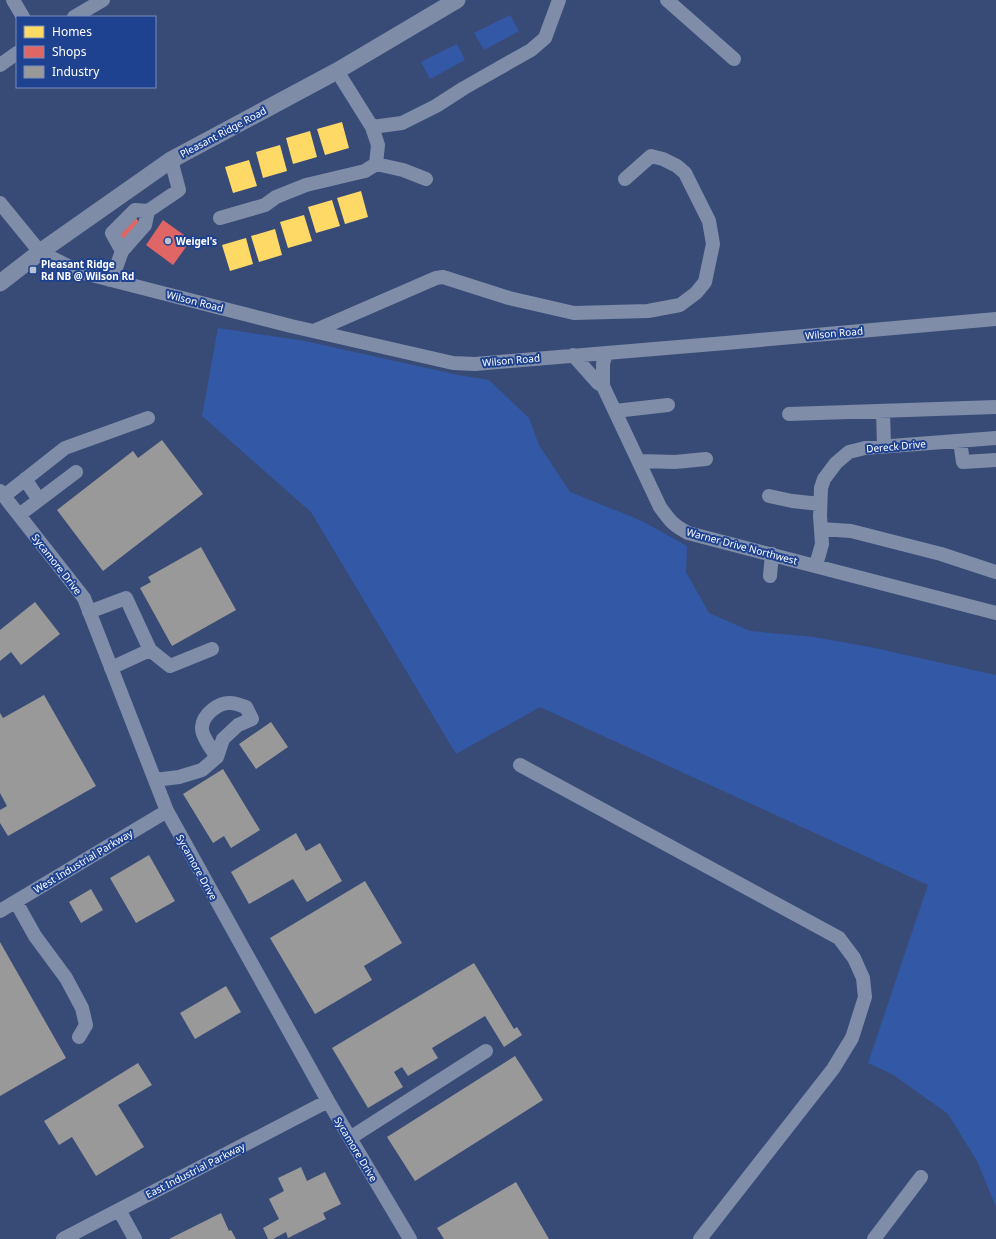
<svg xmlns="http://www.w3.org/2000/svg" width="996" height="1239" font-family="'Noto Sans',sans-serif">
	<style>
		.green { fill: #3358a6 }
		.homes { fill: #ffd966 }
		.shops { fill: #e06666 }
		.industry { fill: #999 }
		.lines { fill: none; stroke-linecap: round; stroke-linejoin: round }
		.minor { stroke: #7f8da9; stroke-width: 14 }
		.major { stroke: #7f8ca8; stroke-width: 17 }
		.poi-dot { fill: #b9c0cf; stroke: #1e4190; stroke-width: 1.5 }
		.labels { text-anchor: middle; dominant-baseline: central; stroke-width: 4; stroke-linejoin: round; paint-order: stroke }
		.street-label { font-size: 10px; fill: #fff; stroke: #1e4190 }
		.poi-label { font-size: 10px; font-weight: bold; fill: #fff; stroke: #1e4190; text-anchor: start }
	</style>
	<rect width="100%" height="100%" fill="#384b76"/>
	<!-- green -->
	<path class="green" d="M510,15L519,31L484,50L474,33Z
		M457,44L465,60L430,79L421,62Z
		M218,328L305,341L458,375L489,380L529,418L539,445L570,492L642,521L687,546L686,572L709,613L750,631L814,637L870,647L996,675V1207L977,1161L948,1114L892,1074L868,1063L928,885L540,707L456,754L311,512L202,416Z"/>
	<!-- homes -->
	<path class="homes" d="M342,122L349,148L325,155L317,129Z
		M310,131L317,157L293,164L286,138Z
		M280,145L287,171L263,178L256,152Z
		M249,160L257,186L233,193L225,167Z
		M361,191L368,217L345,224L337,198Z
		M332,200L340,226L316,233L308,207Z
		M304,215L312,241L288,248L280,222Z
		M275,229L282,255L259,262L251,236Z
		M246,238L253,264L230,271L222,245Z"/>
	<!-- shops -->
	<path class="shops" d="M134,216L142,225L124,241L116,233Z
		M163,220L191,240L173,265L146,245Z"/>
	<!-- industry -->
	<path class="industry" d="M162,440L203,494L103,571L57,510L133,451L138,458Z
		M201,547L236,610L172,646L140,588L151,582L148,577Z
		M35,602L60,634L21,665L11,652L0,661V630Z
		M44,695L96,786L8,836L0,823V810L7,806L0,793V713L3,718Z
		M271,722L288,747L256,769L239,744Z
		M223,769L260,830L231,848L224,836L213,843L183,794Z
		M296,833L306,851L320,843L342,881L307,902L293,879L249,904L231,872Z
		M149,855L175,901L136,923L110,878Z
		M365,881L402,943L364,966L372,980L315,1014L270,938Z
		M91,889L103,910L81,923L69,902Z
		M0,942L66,1058L0,1096Z
		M474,963L514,1029L517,1027L522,1035L504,1047L485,1016L432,1048L438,1058L408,1076L402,1067L394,1072L403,1087L368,1108L332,1048Z
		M226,986L241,1012L195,1039L180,1013Z
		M515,1056L543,1100L415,1181L387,1137Z
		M138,1063L152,1085L118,1105L144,1147L96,1176L72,1137L59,1145L44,1121Z
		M301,1167L307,1181L325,1172L341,1204L323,1213L326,1219L288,1238L286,1232L273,1239H268L263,1228L279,1219L269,1199L284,1191L278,1178Z
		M516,1182L549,1239H444L437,1228Z
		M221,1213L229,1231L231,1230L236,1239H169Z"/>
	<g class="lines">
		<!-- minor -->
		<path class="minor" d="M13,0L23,17
			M667,0L734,59
			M74,17L103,0
			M0,65L17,53
			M372,127L402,123L436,106L464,88L531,50L545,38L559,0
			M376,164L403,170L426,179
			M0,203L40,252L80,272L291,326L453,363L475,364L726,343L996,319
			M148,211L179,190L171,160
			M220,218L265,205L276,197L306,185L365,171L376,164L378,145L372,127L337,71
			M110,280L116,268L122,251L112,233L135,210L148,211L145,225L122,251
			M314,331L436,278L443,277L509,298L574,313L648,311L680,305L696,293L705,282L713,244L709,221L685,173L677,166L663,159L651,156L625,179
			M606,353L603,364V386L660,507C670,521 673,525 688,533L996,613
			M573,355L598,383L603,386
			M615,411L668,405
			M883,411L884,446
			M789,414L996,407
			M960,441L963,462L996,460
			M639,461L675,462L706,459
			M25,479L39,500
			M0,491L84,598L167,811L328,1101L410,1239
			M4,496L65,448L148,418
			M769,496L792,501L820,504
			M19,515L76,472
			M821,529L851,531L941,554L996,572
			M816,565L822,544L820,516L821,488L824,479L836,463L849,452L865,448L996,438
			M770,576L772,554
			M89,612L126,598L150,650L111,668
			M150,650L170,666L212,649
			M520,765L839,938L854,958L863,978L865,997L852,1038L833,1069L700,1239
			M155,780L179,777L202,770L217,757L223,739L238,725L252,719L246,707C242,706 236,703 231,703C219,702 203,714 202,727C201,735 212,750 217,757
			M16,902L35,936L66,978L82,1008L86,1025L79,1037
			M0,911L167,811
			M350,1138L486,1051
			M119,1210L135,1239
			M63,1239L328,1101
			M874,1239L921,1177"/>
		<!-- major -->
		<path class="major" d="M0,283L40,252L171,160L337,71L457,0"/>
	</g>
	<!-- markers -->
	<g class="poi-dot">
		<circle cx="168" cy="241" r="4"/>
		<rect x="29" y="266" width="8" height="8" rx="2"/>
	</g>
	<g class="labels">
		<!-- street labels -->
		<g class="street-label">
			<text transform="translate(223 132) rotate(-28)">Pleasant Ridge Road</text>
			<text transform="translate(195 301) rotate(14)">Wilson Road</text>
			<text transform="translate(834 333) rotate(-5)">Wilson Road</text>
			<text transform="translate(511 360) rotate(-5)">Wilson Road</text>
			<text transform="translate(896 446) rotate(-5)">Dereck Drive</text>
			<text transform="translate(742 546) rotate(15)">Warner Drive Northwest</text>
			<text transform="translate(57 564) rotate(52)">Sycamore Drive</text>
			<text transform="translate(83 861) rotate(-31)">West Industrial Parkway</text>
			<text transform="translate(197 867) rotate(61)">Sycamore Drive</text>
			<text transform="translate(356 1149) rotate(59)">Sycamore Drive</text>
			<text transform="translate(195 1170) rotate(-27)">East Industrial Parkway</text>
		</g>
		<!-- poi labels -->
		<g class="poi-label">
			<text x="176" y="241">Weigel's</text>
			<text x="41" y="264">Pleasant Ridge<tspan x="41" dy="12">Rd NB @ Wilson Rd</tspan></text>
		</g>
	</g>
	<!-- legend -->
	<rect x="16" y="16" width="140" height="72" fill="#1e4190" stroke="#788dbc"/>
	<rect x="24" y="26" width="20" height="12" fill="#ffd966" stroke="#788dbc"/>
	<text x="52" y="36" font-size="12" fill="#ffffff">Homes</text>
	<rect x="24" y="46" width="20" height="12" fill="#e06666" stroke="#788dbc"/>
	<text x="52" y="56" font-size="12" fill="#ffffff">Shops</text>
	<rect x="24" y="66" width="20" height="12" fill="#999999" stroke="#788dbc"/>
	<text x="52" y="76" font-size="12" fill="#ffffff">Industry</text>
</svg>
